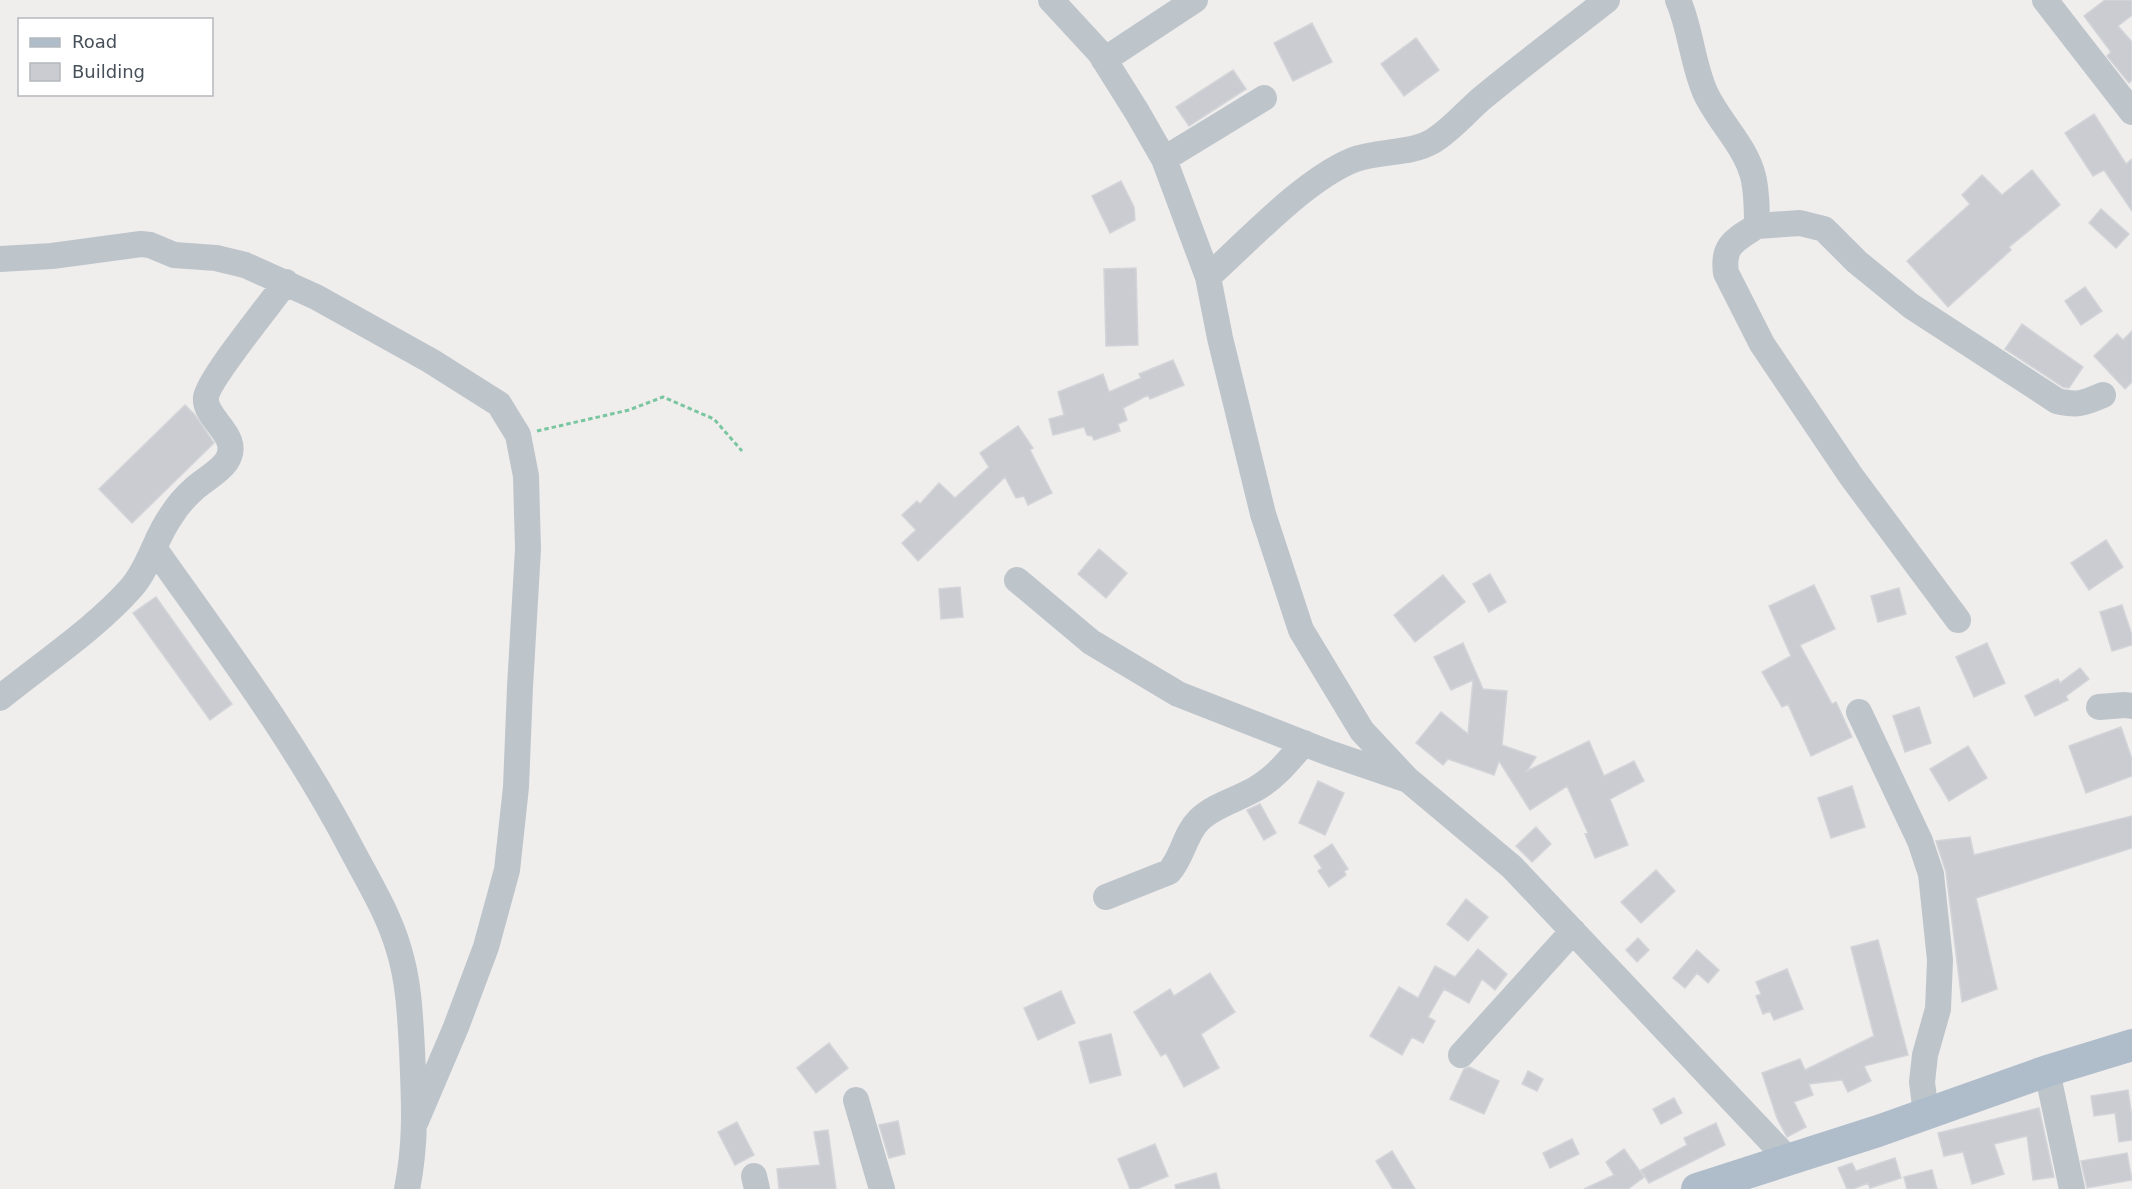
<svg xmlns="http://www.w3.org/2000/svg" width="2132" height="1189" font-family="'DejaVu Sans',sans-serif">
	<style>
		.building { fill: #caccd2; stroke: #d2d4d8; stroke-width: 1.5 }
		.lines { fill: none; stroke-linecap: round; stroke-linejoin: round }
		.path { stroke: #79c6a0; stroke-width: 3; stroke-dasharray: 4.5 3; stroke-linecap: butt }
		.minor { stroke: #bdc5cb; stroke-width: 26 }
		.major { stroke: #afbdca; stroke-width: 32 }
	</style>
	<rect width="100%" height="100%" fill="#f0eded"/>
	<!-- building -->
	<path class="building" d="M2105,0H2132V15L2118,26L2132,42V80L2129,83L2107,56L2111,52L2084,16Z
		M1312,23L1332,62L1293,81L1274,43Z
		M1416,38L1439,70L1404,96L1381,64Z
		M1233,70L1246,89L1189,126L1176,107Z
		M2094,114L2126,164L2132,159V211L2104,170L2093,176L2065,133Z
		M2032,170L2060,205L2009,247L2011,250L1948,307L1907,261L1970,204L1962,195L1982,175L2002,195Z
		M1121,181L1134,207L1135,220L1110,233L1092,196Z
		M2101,209L2129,234L2116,248L2089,223Z
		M1136,268L1138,345L1106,346L1104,269Z
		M2085,287L2102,311L2081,325L2065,301Z
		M2022,324L2083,367L2069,388L2063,387L2005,349Z
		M2132,331V382L2125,389L2094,356L2117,334L2123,340Z
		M1173,360L1184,385L1150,399L1148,395L1123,408L1127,420L1118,424L1120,431L1094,440L1092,436L1087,435L1084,427L1053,435L1049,419L1064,415L1058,392L1103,374L1109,392L1141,378L1139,374Z
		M185,405L195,415L214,443L132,523L99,489Z
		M1018,426L1033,448L1030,450L1052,493L1028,505L1024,496L1016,498L1005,477L918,561L902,543L916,530L902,515L917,501L920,504L939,483L955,498L989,467L980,453Z
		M2106,540L2123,567L2089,590L2071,563Z
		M1099,549L1127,573L1106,598L1078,574Z
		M1490,574L1506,602L1489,612L1473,584Z
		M1443,575L1465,602L1415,642L1394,615Z
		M1814,585L1835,629L1800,645L1832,704L1836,702L1852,737L1811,756L1788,704L1782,707L1762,672L1791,656L1769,606Z
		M960,587L963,617L941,619L939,589Z
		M1899,588L1906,614L1878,622L1871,596Z
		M156,597L232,704L210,720L133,613Z
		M2122,605L2132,635V645L2112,651L2100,612Z
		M1463,643L1483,689L1507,691L1502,745L1536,757L1527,771L1589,741L1604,776L1634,761L1644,781L1610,799L1628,845L1595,858L1585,834L1588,833L1567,786L1530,810L1499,761L1494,775L1448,759L1443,765L1416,743L1441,712L1468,734L1473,680L1451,690L1434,657Z
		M1987,643L2005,683L1974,697L1956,657Z
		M2080,668L2089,679L2066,696L2068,700L2035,716L2025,696L2058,679L2060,683Z
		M1919,707L1931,743L1905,752L1893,716Z
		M2121,727L2132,759V776L2086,793L2069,746Z
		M1968,746L1987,778L1949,801L1930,769Z
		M1318,781L1344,793L1325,835L1299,823Z
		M1852,786L1865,827L1831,838L1818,798Z
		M1260,804L1276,833L1264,840L1247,810Z
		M2132,816V848L1976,898L1997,989L1962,1002L1946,872L1936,841L1970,837L1974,855Z
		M1536,827L1551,844L1532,862L1516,846Z
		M1332,844L1348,869L1344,871L1346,875L1329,887L1318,871L1322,868L1314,856Z
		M1656,870L1675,891L1641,923L1621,902Z
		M1466,899L1488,917L1468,941L1447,924Z
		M1638,938L1649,950L1637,962L1626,950Z
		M1878,940L1908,1055L1864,1066L1871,1081L1848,1092L1842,1080L1809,1084L1813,1095L1794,1102L1806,1127L1787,1137L1777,1118L1762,1073L1800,1059L1805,1070L1874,1036L1851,947Z
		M1478,949L1507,974L1495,990L1482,979L1469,1003L1444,989L1428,1017L1435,1021L1423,1043L1412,1037L1402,1055L1370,1036L1399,987L1418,998L1435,966L1455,977Z
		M1697,950L1719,970L1708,983L1697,973L1685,988L1673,978Z
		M1787,969L1803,1009L1774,1020L1770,1011L1763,1014L1756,996L1761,994L1756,982Z
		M1210,973L1235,1012L1201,1034L1219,1068L1184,1087L1166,1053L1161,1056L1134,1012L1170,989L1174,996Z
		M1061,991L1075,1023L1038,1040L1024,1008Z
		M1111,1034L1121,1075L1090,1083L1079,1042Z
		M829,1043L848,1068L816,1093L797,1068Z
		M1469,1067L1499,1081L1484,1114L1450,1099L1464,1069Z
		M1528,1071L1543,1079L1537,1091L1522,1084Z
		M2128,1090L2132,1117V1140L2119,1142L2115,1113L2094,1116L2091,1096Z
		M1674,1098L1682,1113L1661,1124L1653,1109Z
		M2039,1108L2054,1177L2033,1180L2027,1136L1994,1144L2004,1174L1972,1184L1963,1152L1944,1156L1938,1133Z
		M898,1121L905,1154L889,1158L879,1125Z
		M737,1122L754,1155L735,1165L718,1132Z
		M1716,1123L1725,1145L1649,1183L1641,1170L1687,1145L1684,1138Z
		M828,1130L836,1189H779L777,1169L820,1165L814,1132Z
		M1572,1139L1579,1154L1550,1168L1543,1153Z
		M1155,1144L1168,1176L1137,1189H1130L1118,1159Z
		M1624,1149L1644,1177L1628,1189H1584L1614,1175L1606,1162Z
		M1392,1151L1415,1189H1393L1376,1161Z
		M2127,1153L2132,1180L2087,1188L2081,1161Z
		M1895,1158L1901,1178L1870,1188L1868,1183L1853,1189H1847L1838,1168L1852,1163L1856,1171Z
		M1932,1170L1937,1189H1907L1904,1177Z
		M1216,1173L1220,1189H1176L1175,1185Z"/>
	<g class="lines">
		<!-- path -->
		<path class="path" d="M537,431L629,410L663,397L714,419L742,451"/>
		<!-- minor -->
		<path class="minor" d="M1051,0L1100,53L1137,112L1164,159L1208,277L1220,338L1263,514L1301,630L1362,731L1407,779L1512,867L1788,1159
			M1678,0C1691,30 1692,62 1705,92C1718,121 1745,145 1753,176C1757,192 1757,210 1757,226C1735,240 1722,245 1726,273L1762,344L1851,476L1958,620
			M2045,0L2132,112
			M1104,60L1195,0
			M1164,159L1264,98
			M1757,226L1800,223L1824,229L1857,262L1911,306L2057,401C2078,406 2084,403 2103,395
			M0,259L52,256L141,244L150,245L174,255L216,258L245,265L316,297L431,361L499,404L518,435L526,476L528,549L520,687L516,787L507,870L486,947L456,1027L416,1121
			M1208,277C1248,241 1304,180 1353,160C1379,150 1409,155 1433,141C1451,130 1465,113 1481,99C1522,65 1565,33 1607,0
			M154,548C224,647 297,744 353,852C370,884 389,915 399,950C409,983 410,1015 412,1049C414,1099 417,1139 407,1189
			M1017,580L1091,642L1178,694L1329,753L1405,779
			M0,698C43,663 96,628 132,587C150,566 155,538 171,516C177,506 186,496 195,488C204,480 219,472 226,462C244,436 203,419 206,397C209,378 271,303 286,282
			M2099,707L2125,705L2132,706
			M1859,712L1920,841L1931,874L1940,960L1938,1009L1925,1055L1922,1082L1926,1114
			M1106,897L1169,872C1183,857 1184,835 1199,820C1214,805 1239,799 1257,788C1276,777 1289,760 1304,743
			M1461,1055L1573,931
			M2047,1071L2072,1189
			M856,1100L882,1189
			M754,1176L757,1189"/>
		<!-- major -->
		<path class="major" d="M1697,1189L1878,1131L2047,1071L2132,1045"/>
	</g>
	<!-- legend -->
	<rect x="18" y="18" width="195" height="78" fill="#ffffff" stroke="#b5b9bd" stroke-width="1.5"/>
	<rect x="30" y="38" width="30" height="9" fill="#afbdca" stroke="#b5b9bd" stroke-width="1.5"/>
	<text x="72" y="48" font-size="18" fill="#475059">Road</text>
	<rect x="30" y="63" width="30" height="18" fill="#caccd2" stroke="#b5b9bd" stroke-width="1.5"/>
	<text x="72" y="78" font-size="18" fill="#475059">Building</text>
</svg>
